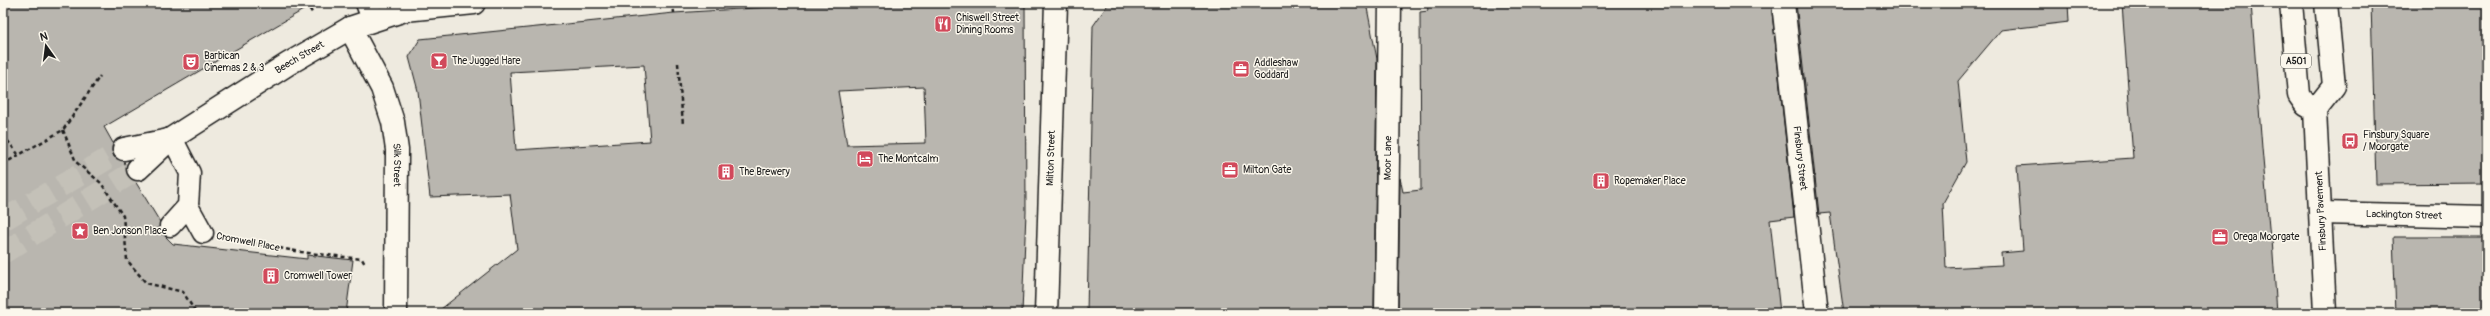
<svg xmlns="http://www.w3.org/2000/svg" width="2490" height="316" font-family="Pangolin,sans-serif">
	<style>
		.building { fill: #b9b6af; stroke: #1c1c1c; fill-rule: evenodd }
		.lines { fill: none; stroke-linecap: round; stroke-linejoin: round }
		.secondary-tunnel { stroke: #c4c1b8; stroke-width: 22; stroke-dasharray: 22 11; stroke-linecap: butt }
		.lane-casing { stroke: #1c1c1c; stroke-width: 23 }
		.street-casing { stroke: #1c1c1c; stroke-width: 25 }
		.secondary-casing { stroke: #1c1c1c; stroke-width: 25 }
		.primary-casing { stroke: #1c1c1c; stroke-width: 25 }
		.path { stroke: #1c1c1c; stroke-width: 2.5; stroke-dasharray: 4 3; stroke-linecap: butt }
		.lane { stroke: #fbf7ec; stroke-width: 20 }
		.street { stroke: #fbf7ec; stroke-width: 22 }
		.secondary { stroke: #fbf7ec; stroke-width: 22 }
		.primary { stroke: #fbf7ec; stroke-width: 22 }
		.labels { text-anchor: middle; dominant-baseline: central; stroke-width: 3; stroke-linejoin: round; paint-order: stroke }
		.shield { fill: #fbf7ec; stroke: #5f5e5a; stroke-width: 1 }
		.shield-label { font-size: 9px; font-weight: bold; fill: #1c1c1c }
		.poi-label { font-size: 10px; fill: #1c1c1c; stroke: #fbf7ec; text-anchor: start }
		.street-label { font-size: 10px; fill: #1c1c1c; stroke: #fbf7ec }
	</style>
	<rect width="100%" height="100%" fill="#eeeadf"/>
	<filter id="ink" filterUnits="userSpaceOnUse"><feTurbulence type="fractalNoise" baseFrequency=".025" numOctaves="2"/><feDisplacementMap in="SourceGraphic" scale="8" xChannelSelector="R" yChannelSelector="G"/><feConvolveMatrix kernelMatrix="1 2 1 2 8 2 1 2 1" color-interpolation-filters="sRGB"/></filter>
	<g filter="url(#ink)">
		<!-- building -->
		<path class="building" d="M3,3H315L104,127L113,143L112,151L114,157L124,161L129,177L135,181L160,222L159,230L173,244L307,259V255L353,260L346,313H3Z
			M836,3H1025L1026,212L1022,313H436L517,249L510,194L430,197L418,91L409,57L420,39L674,13ZM644,65L650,141L516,150L510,72ZM924,87L926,143L847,145L838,91Z
			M1109,3H1366L1377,59L1374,313H1087L1093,26Z
			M1427,3H1771L1794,217L1770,220L1780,313H1398L1400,178L1403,192L1421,190L1420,12L1428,11Z
			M1796,3H2068L2069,22L2001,30L1958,81L1966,162L1943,203L1946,268L2002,265L2001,253L2023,251L2017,166L2133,158L2122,3H2251L2262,148L2270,239H2272L2277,313H1844L1830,213L1819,214Z
			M2371,3H2487V183L2376,184Z
			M2393,237H2487V313H2396Z"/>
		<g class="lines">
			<!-- secondary-tunnel -->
			<path class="secondary-tunnel" d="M3,220L124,149
				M3,253L138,169"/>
			<!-- lane casing -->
			<g class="lane-casing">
				<path id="lane" d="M172,138L190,173L188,206L203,233
					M170,226L188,206"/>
			</g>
			<!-- street casing -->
			<g class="street-casing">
				<g id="street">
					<path d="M367,3L373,19"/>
					<path id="s1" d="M1783,3L1817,313"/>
					<path id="s2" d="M350,28L382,88L393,122L397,150L396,313"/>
					<path id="s3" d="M2321,213L2487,217"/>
					<path id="s4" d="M1046,313L1056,3"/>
					<path id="s5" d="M1386,313L1390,3"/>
				</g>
			</g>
			<!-- secondary casing -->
			<g class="secondary-casing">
				<g id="secondary">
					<path d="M124,149L169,140"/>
					<path id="s6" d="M138,169L169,140L288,64L350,28L405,10L474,3"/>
				</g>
			</g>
			<!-- primary casing -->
			<g class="primary-casing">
				<path id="primary" d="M2291,3L2299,95L2306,105L2315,110
					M2325,313L2315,110L2334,86L2326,3"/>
			</g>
			<!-- path -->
			<path class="path" d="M306,3L313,14
				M673,3L674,13
				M3,6L8,3
				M678,63L683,125
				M63,130L76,162L101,183L123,216L127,260L146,283L183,292L196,313
				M3,135L18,154
				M3,164L63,130L100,76
				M231,239L301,252L362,259L365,264"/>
			<!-- lane -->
			<use href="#lane" class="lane"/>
			<!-- street -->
			<use href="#street" class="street"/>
			<!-- secondary -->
			<use href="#secondary" class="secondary"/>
			<!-- primary -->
			<use href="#primary" class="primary"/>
		</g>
	</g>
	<!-- icons -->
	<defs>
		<g id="restaurant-square" transform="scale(0.9)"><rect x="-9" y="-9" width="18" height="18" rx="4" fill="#d1495b" stroke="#fbf7ec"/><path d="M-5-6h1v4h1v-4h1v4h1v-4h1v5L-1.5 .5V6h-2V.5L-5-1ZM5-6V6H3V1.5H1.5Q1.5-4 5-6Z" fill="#fff"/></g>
		<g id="bar-square" transform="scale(0.9)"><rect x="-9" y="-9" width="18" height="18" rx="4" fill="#d1495b" stroke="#fbf7ec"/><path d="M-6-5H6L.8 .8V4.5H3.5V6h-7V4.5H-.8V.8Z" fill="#fff"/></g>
		<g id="theatre-square" transform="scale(0.9)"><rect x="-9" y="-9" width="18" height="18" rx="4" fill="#d1495b" stroke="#fbf7ec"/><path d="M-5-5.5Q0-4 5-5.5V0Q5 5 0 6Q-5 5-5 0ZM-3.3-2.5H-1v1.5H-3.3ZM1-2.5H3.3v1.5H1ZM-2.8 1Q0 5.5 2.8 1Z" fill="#fff"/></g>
		<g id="office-square" transform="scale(0.9)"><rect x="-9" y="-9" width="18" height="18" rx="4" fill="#d1495b" stroke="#fbf7ec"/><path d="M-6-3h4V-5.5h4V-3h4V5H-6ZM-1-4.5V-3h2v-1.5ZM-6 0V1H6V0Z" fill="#fff"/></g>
		<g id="bus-square" transform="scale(0.9)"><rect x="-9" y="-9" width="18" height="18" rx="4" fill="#d1495b" stroke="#fbf7ec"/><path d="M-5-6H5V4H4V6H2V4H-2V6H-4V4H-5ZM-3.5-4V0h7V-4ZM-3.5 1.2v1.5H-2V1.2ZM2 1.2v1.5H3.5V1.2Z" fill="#fff"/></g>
		<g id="hotel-square" transform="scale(0.9)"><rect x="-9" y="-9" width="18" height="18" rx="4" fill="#d1495b" stroke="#fbf7ec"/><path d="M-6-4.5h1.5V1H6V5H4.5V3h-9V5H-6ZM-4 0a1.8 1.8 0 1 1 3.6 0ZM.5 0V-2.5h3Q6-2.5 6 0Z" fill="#fff"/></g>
		<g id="building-square" transform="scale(0.9)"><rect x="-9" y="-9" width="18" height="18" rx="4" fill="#d1495b" stroke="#fbf7ec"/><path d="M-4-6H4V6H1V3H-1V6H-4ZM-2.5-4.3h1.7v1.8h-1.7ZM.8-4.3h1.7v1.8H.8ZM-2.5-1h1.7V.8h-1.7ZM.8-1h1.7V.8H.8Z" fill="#fff"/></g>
		<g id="sight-square" transform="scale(0.9)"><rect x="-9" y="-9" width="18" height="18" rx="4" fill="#d1495b" stroke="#fbf7ec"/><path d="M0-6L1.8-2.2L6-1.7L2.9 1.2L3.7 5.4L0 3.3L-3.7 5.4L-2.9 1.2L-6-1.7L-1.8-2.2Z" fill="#fff"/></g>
	</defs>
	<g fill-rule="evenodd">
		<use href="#restaurant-square" x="943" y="24"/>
		<use href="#bar-square" x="439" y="61"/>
		<use href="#theatre-square" x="191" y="62"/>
		<use href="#office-square" x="1241" y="69"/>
		<use href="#bus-square" x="2350" y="141"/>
		<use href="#hotel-square" x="865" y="159"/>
		<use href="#office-square" x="1230" y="170"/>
		<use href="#building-square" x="726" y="172"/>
		<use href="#building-square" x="1601" y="181"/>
		<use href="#sight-square" x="80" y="231"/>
		<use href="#office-square" x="2220" y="237"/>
		<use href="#building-square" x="271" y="276"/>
	</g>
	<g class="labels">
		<!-- shield labels -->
		<rect class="shield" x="2281" y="54" width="30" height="14" rx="3"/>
		<g class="shield-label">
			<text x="2296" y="61">A501</text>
		</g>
		<!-- poi labels -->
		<g class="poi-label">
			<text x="956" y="18">Chiswell Street<tspan x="956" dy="12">Dining Rooms</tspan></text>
			<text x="204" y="56">Barbican<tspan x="204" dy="12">Cinemas 2 &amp; 3</tspan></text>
			<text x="452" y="61">The Jugged Hare</text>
			<text x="1254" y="63">Addleshaw<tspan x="1254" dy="12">Goddard</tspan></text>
			<text x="2363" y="135">Finsbury Square<tspan x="2363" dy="12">/ Moorgate</tspan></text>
			<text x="878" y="159">The Montcalm</text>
			<text x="1243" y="170">Milton Gate</text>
			<text x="739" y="172">The Brewery</text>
			<text x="1614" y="181">Ropemaker Place</text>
			<text x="93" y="231">Ben Jonson Place</text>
			<text x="2233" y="237">Orega Moorgate</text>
			<text x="284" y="276">Cromwell Tower</text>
		</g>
		<!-- street labels -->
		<g class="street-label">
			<text stroke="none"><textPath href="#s6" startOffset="197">Beech Street</textPath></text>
			<text stroke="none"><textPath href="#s4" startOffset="155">Milton Street</textPath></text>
			<text stroke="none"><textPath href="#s5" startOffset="155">Moor Lane</textPath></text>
			<text stroke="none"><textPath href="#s1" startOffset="156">Finsbury Street</textPath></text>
			<text stroke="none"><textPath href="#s2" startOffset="147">Silk Street</textPath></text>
			<text transform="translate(2321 211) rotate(-93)">Finsbury Pavement</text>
			<text stroke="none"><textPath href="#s3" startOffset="83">Lackington Street</textPath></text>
			<text transform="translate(248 242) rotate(11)">Cromwell Place</text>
		</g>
	</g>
	<!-- margin -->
	<rect width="2490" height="316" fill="none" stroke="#fbf7ec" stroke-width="16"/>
	<rect x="8" y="8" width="2474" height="300" fill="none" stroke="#1c1c1c" stroke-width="1.5" filter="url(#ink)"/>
	<!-- north arrow -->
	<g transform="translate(46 46) rotate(346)" stroke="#fbf7ec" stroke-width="3" paint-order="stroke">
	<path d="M0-3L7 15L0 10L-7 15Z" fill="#1c1c1c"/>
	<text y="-6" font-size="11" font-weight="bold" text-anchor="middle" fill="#1c1c1c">N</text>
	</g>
</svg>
